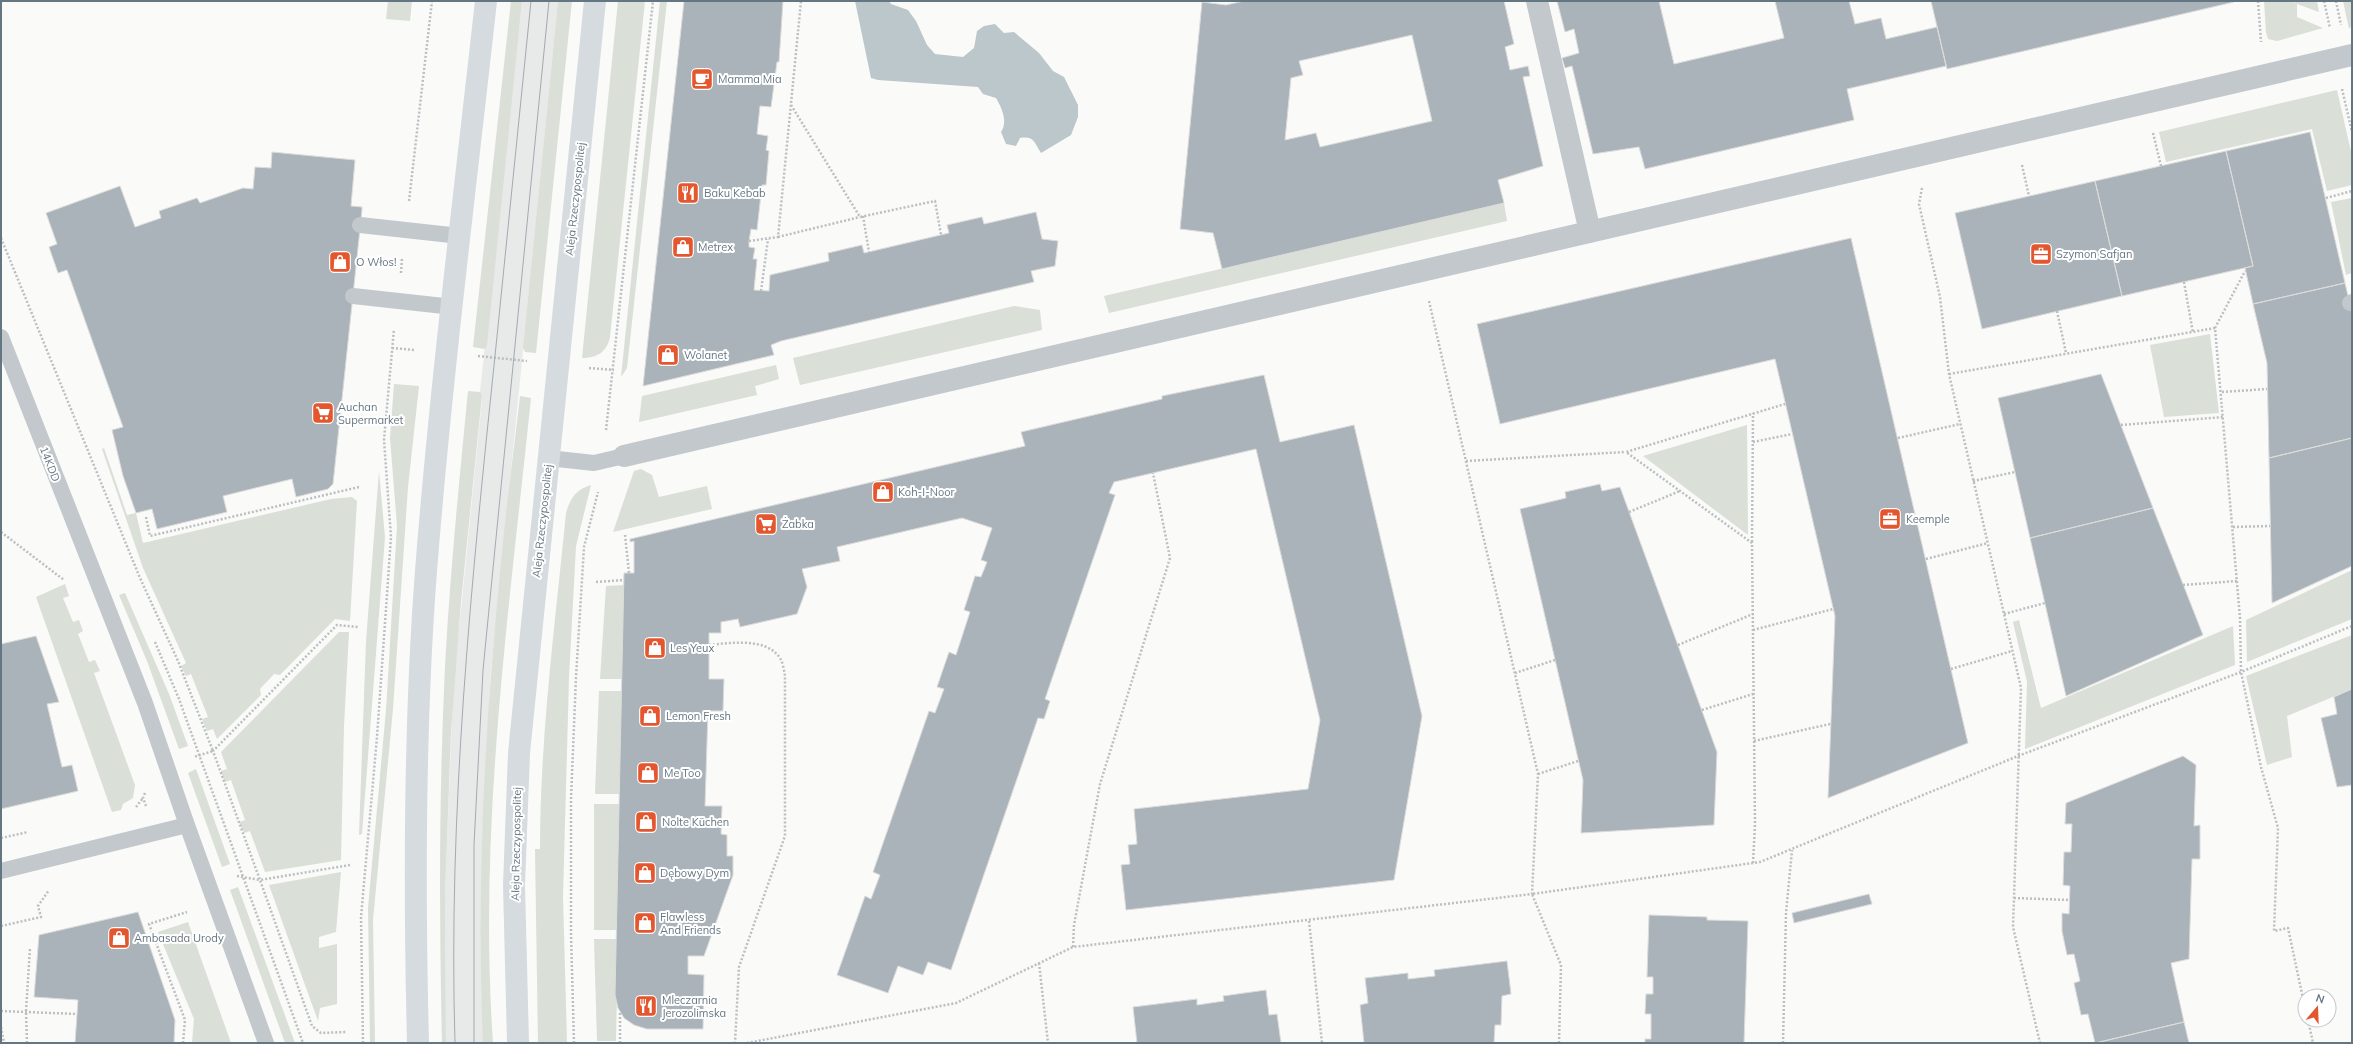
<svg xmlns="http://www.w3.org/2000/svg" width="2353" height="1044" font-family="Mulish,sans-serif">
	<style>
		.built { fill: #e8e9e9 }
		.green { fill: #dadfd7 }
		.water { fill: #bbc7cb }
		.building { fill: #aab3b9; stroke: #dcdcda; fill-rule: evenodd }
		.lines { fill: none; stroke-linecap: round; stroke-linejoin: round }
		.path { stroke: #bbbfc2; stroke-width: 2.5; stroke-dasharray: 2 2; stroke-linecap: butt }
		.lane { stroke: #c3c8cc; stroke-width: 16 }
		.street { stroke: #c3c8cc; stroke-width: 22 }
		.secondary { stroke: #d6dbdf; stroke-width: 22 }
		.tram { stroke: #a2aab0; stroke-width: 1 }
		.labels { text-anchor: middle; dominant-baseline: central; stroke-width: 4; stroke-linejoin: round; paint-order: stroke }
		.poi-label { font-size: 11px; fill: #657683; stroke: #fff; text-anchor: start }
		.street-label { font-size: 11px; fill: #657683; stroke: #fff }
	</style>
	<rect width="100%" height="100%" fill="#fafaf8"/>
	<!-- built -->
	<path class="built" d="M522,1H558L491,670L482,845L483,1043H446L445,896L453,690L482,399L480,392Z"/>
	<!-- green -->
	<path class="green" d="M388,1H412L410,21L386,19Z
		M511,1H522L487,345L485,349L473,347Z
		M558,1H572L536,353L525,352L523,348Z
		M618,1H645L610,337C607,352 597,358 582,358Z
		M660,1H667L627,368L621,377Z
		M2264,1H2293L2296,3L2295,1H2317L2319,12L2297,4V17L2323,28L2277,41L2268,39L2266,32Z
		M2343,1H2352V25L2349,29Z
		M2337,90L2352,156V185L2327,191L2312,129L2166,162L2159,132Z
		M2352,198V273L2346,275L2331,202Z
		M1504,203L1507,221L1109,313L1104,296Z
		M1014,306L1040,310L1042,330L800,385L793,358Z
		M2210,334L2219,413L2164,417L2150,345Z
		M776,365L779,379L755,386L757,395L639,422L642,396Z
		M394,384L419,386L408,487L393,709L373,920L375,1043H370L368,908L386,710L397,526L390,438Z
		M468,391L480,392L482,395L461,602L451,732L445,896L446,1043H442C439,917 439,792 445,666C450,574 459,483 468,391Z
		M520,396L531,398C509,612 478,827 493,1043H483C476,883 485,722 501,563C506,508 514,449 520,396Z
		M1747,425L1748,535L1643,456Z
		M104,448L127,515L136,513L143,543L331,499L352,497L357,501L350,621L335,619L280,675L274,674L260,689L261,695L217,739L213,729L207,731L202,719L208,717L191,674L186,676L181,666L186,663L143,568L102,449Z
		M641,469L652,475L659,497L707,486L712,509L613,532L634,471Z
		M379,471L385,537L362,834L359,835L366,641Z
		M591,485L576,546L569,677L563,897L567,1043H538L535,849H540C540,737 555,625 566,513C570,499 576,489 591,485Z
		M2352,570V619L2247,662L2246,620Z
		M65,584L69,596L63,598L73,622L79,620L83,631L78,634L89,662L95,660L100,671L94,673L135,785L133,798L123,804L121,810L112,812L36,597Z
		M625,585L624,679H600L606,586Z
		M125,593L169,694L188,746L179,749L147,661L119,595Z
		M2019,620L2041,708L2233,626L2235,665L2025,749L2027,682L2013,622Z
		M339,632H349L344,726L341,860L265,872L250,831L244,833L239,822L245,820L231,780L225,782L221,771L227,769L221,752Z
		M2352,635V689L2287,716L2292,757L2267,765L2246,676Z
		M599,691H623L621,794H595Z
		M196,769L230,864L222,867L188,773Z
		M594,804H621L618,930H594Z
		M341,872L336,932L319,937V948L337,944V1004L320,1008L318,1021L269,885Z
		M238,887L295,1043H285L230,890Z
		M188,922L231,1043H192L194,1019L158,932Z
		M594,939H618L616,1041H597Z"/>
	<!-- water -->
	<path class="water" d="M855,1H889L891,4L908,10L916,21L927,45L935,54L963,57L974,48L977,31L984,26L995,24L1004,33L1014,32L1039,53L1053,71L1064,77L1078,105V117L1071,135L1041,153C1034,142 1034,136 1020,138L1016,146L1006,144L1001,132C1008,122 1002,108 996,98L983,94L978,87L878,80L871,78Z"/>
	<!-- building -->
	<path class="building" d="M684,1H783L779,62H777L771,107L760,106L757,134L768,136L766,150L769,151L766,185H762L757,230L751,229L749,241V247L755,248L753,259H757L754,290L769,291L770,275L829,261L828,253L862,245L864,253L949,233L947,225L982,217L984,224L1036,212L1042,239L1058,241L1055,266L1031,271L1034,282L781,341L771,345L774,355L643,386Z
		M1244,1H1504L1514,44L1505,47L1510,70L1528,66L1530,76L1523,77L1543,166L1498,180L1504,203L1222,269L1213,233L1180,229L1202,2L1226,5ZM1412,35L1432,121L1320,147L1316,133L1285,140L1291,78L1303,75L1299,61Z
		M1557,1H1659L1674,64L1784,38L1775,1H1849L1855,24L1881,18L1886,39L1937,27L1946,66L1847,89L1854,120L1645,169L1639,147L1593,154L1572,66L1565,68L1562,58L1579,53L1574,29L1565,32Z
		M1931,1H2234V2L1947,69Z
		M2310,132L2345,283L2253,304L2245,268L2253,266L2226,151Z
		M2226,151L2253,266L2122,296L2095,181Z
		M272,152L355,160L351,206L362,207V210L333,484L328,489L296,497L292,479L223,496L227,512L157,529L152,509L136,513L123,476L112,430L123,427L67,270L58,273L49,247L57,244L46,213L120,186L135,227L161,218L159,211L197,198L200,203L243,188L253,189L255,167L271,168Z
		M2095,181L2122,296L1982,329L1955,213Z
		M1851,238L1968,743L1828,798L1835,616L1775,359L1500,424L1477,324Z
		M2345,283L2352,313V438L2269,458L2267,363L2253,304Z
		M2101,374L2153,508L2030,538L1998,398Z
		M1264,375L1280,442L1354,425L1422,716L1394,880L1126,910L1121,865L1130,864L1128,845L1137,844L1134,809L1308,789L1320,720L1256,449L1114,482L1109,493L1115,495L1045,699L1050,701L1044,719L1038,718L951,970L928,962L923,975L898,966L888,993L837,975L865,896L871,899L880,875L873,872L929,711L935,713L944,689L937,687L949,652L956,655L970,612L964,610L975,576L981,577L987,562L981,560L992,528L962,518L837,547L840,561L802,569L807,587L797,614L740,627L738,619L721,622V633H709V679H724L723,711H708L705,806H722L721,834L727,835V856H733V875L704,956H688V974L704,975L703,1029H647L634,1025L624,1018L618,1008L615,995L624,573H634V541L630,542V539L1025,446L1021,432L1162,399V396Z
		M2352,438V566L2272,603L2269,458Z
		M1600,484L1602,491L1620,487L1717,752L1714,825L1581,833L1583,780L1520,509L1566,498L1565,492Z
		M2153,508L2203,635L2066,696L2030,538Z
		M36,636L59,702L47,704L62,767L72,765L78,791L1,809V644Z
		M2352,689V785L2337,787L2321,718L2337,714L2334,697Z
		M2183,756L2196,765L2194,826L2200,825V859H2192L2189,959L2171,963L2184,1022L2095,1043L2088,1014L2081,1015L2074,983L2080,981L2074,954L2067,955L2062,931V913L2069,914L2070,886L2063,885L2064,852H2071L2072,824H2065L2066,803Z
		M1869,894L1872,904L1794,923L1792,913Z
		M138,912L175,1020L174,1043H75L78,1000L34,997L39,935Z
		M1649,915L1707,917V920L1748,921L1744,1043H1645V1039H1651V1014H1645L1646,994H1653V977H1647Z
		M1507,961L1511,994L1502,996L1501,1025H1495L1494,1043H1364L1360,1005L1368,1003L1365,978L1408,973V979L1435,976L1434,970Z
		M1266,990L1269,1015L1277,1014L1281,1043H1137L1133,1007L1197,999V1005L1224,1001L1223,996Z
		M2184,1022L2189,1043H2096Z"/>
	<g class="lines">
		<!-- path -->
		<path class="path" d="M2258,1L2261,42
			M2324,1L2330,28
			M2336,1L2341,25
			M2342,89L2352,132
			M791,105L860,217L935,201L941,235
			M2153,133L2161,166
			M2022,165L2029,196
			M1922,188L1919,204L1940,297L1949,374L2021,688L2013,927L2040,1043
			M2326,198L2352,191
			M409,201L432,1
			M863,216L869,252
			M778,237L860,217
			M1,238L140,578L178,661L213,751L194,757
			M749,241L778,237L801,1
			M401,273L402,258
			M2184,282L2193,333
			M761,291L768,239
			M2057,311L2066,353
			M2215,328L2245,271
			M392,348L415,350
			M478,356L527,361
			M589,368L614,370
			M1949,374L2215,328L2240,618L2241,672L2261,767L2278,828L2274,931L2288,928L2305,1008
			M2222,392L2267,389
			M2121,425L2224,417
			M606,430L653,1
			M1898,438L1960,424
			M1753,442L1792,434
			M1466,461L1625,452
			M1973,481L2015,472
			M1629,512L1680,491
			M146,517L150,536L359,487
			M2233,527L2270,526
			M1,532L64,580
			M625,535L629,573
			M1752,542L1753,413
			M1926,559L1988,543
			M596,582L624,580
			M2183,585L2237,581
			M2004,614L2045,603
			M1753,630L1833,609
			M155,642L179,699L303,1043
			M709,645C730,643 766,637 780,658C783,663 784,670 785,676V836L739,967L735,1043
			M1678,645L1753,614
			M1951,669L2012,651
			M1515,673L1555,660
			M1702,710L1753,694
			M1754,741L1830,724
			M1538,774L1578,761
			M145,793L143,798L146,806
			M136,807L143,798
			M1,838L28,832
			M1753,863L1755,824L1752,543L1626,452L1785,404
			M350,865L260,880L213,751L337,625L358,627
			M237,876L260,880L312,1026L321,1033L346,1032
			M2014,898L2070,900
			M1309,921L1322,1043
			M1,926L41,917L38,906L49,890
			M1073,947L1074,925L1100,784L1170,558L1153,473
			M1039,963L1048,1043
			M1,1011L77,1014
			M2308,1020L2313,1043
			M1,1027L4,1043
			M27,1043L26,1011L30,948
			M183,1043L185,1020L149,924L187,912
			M363,1043L361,917L377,737L391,537L384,440L394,329
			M574,1043L571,934V799L576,677L584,547L598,492
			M620,1043V1011
			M747,1043L956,1003L1073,947L1532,894L1538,774L1429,301
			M1559,1043L1561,965L1532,894L1760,862L2018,756L2241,672L2352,626
			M1783,1043L1786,913L1792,850"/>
		<!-- lane -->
		<path class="lane" d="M360,225L460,236
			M353,296L453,307
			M2350,303L2352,302
			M1,337L145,703L187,825L266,1043
			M548,458L594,463L624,456
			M1,871L187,825"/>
		<!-- street -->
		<path class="street" d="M1537,1L1590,232
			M624,456L2352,55"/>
		<!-- secondary -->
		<path class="secondary" d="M418,1043C414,885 414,728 426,571C441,380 465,191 486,1
			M518,1043L514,885L519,753L595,1"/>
		<!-- tram -->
		<path class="tram" d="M455,1043C448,813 471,585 495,356C507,238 519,119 531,1
			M474,1043V845L483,670L549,1"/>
	</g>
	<!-- icons -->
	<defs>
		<g id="cafe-square" transform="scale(1.15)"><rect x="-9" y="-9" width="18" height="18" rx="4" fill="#e4572e" stroke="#fff"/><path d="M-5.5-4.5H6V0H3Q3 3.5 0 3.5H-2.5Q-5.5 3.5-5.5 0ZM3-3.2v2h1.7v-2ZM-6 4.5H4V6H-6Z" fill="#fff"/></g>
		<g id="restaurant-square" transform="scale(1.15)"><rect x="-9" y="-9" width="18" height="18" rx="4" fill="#e4572e" stroke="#fff"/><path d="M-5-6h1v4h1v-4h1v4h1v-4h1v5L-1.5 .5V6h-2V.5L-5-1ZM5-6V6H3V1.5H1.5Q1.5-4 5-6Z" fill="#fff"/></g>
		<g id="shop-square" transform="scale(1.15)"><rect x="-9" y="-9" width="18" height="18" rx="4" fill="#e4572e" stroke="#fff"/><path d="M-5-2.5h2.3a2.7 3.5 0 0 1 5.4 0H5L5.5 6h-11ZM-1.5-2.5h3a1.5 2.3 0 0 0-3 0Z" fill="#fff"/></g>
		<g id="office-square" transform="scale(1.15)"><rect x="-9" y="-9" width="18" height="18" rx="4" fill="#e4572e" stroke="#fff"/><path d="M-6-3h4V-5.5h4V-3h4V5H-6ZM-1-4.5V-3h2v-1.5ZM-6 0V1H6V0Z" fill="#fff"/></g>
		<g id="supermarket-square" transform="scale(1.15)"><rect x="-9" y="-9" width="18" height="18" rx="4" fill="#e4572e" stroke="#fff"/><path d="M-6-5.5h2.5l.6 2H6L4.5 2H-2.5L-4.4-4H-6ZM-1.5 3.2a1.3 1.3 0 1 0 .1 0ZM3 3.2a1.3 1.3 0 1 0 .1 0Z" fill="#fff"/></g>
	</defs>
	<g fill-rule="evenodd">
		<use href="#cafe-square" x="702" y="79"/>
		<use href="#restaurant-square" x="688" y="193"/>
		<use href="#shop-square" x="683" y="247"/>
		<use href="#office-square" x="2041" y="254"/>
		<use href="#shop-square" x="340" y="262"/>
		<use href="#shop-square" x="668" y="355"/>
		<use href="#supermarket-square" x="323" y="413"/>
		<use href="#shop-square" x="883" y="492"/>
		<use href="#office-square" x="1890" y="519"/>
		<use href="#supermarket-square" x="766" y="524"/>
		<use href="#shop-square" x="655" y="648"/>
		<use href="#shop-square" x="650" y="716"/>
		<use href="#shop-square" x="648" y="773"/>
		<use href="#shop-square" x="646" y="822"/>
		<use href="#shop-square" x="645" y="873"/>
		<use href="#shop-square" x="645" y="923"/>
		<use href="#shop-square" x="119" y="938"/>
		<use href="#restaurant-square" x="646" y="1006"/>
	</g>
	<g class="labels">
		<!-- poi labels -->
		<g class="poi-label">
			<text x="718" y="79">Mamma Mia</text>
			<text x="704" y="193">Baku Kebab</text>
			<text x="698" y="247">Metrex</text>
			<text x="2056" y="254">Szymon Safjan</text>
			<text x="356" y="262">O Włos!</text>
			<text x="684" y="355">Wolanet</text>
			<text x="338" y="407">Auchan<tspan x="338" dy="13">Supermarket</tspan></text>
			<text x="898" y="492">Koh-I-Noor</text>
			<text x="1906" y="519">Keemple</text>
			<text x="782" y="524">Żabka</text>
			<text x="670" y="648">Les Yeux</text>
			<text x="666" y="716">Lemon Fresh</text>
			<text x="664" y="773">Me Too</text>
			<text x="662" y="822">Nolte Küchen</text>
			<text x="660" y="873">Dębowy Dym</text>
			<text x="660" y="917">Flawless<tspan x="660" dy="13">And Friends</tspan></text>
			<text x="134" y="938">Ambasada Urody</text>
			<text x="662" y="1000">Mleczarnia<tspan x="662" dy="13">Jerozolimska</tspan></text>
		</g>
		<!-- street labels -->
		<g class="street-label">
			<text transform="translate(575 199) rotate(-84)">Aleja Rzeczypospolitej</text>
			<text transform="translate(50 464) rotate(69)">14KDD</text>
			<text transform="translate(542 521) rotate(-84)">Aleja Rzeczypospolitej</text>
			<text transform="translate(516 844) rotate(-89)">Aleja Rzeczypospolitej</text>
		</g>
	</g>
	<!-- border -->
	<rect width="2353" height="1044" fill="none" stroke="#657683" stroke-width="4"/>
	<!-- north arrow -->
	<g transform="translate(2317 1008) rotate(19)"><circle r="19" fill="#ffffff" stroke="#c1c8cd"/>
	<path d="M0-3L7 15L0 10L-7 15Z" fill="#e4572e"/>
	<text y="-6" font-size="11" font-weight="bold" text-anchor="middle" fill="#657683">N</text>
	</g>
</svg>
